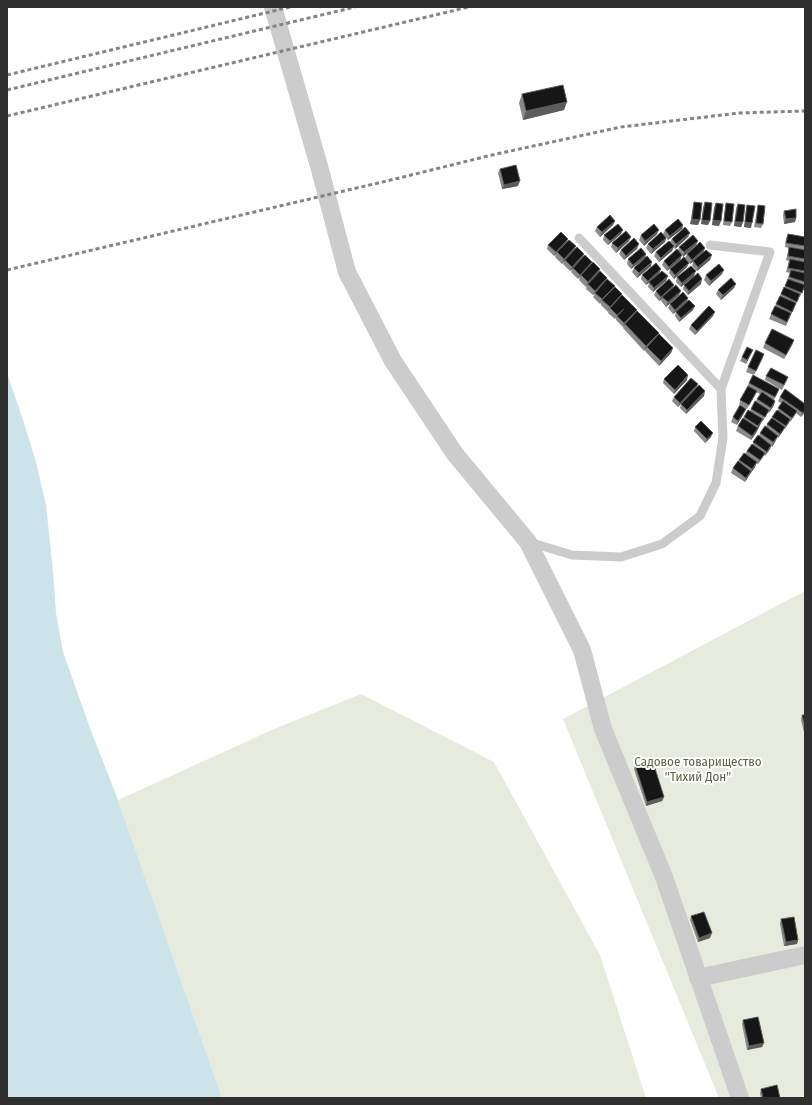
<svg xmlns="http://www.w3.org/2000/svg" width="812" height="1105" font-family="'Fira Sans Condensed',sans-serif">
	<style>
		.green { fill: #e7ebde }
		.water { fill: #cbe3e9 }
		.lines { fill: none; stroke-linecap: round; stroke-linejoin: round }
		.lane { stroke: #ccc; stroke-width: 9 }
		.street { stroke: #ccc; stroke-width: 18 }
		.rail { stroke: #848484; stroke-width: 3; stroke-dasharray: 4 3; stroke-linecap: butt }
		.wall { fill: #8a8a8a }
		.shaded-wall { fill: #5c5c5c }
		.building { fill: #161616; stroke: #5c5c5c }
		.labels { text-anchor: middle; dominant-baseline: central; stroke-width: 4; stroke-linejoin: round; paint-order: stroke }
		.park-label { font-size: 13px; fill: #59673f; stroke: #fff }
	</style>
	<rect width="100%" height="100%" fill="#fff"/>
	<!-- green -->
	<path class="green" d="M805,591V1098H719L563,719Z
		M361,694L494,762L600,955L646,1098H222L118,800L274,729Z"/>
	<!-- water -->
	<path class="water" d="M7,373L24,423L36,462L46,505L53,571L56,613L63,652L91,731L118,800L222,1098H7Z"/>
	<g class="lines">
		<!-- lane -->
		<path class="lane" d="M710,245L770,252L721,389
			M529,542L572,555L621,557L662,544L700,516L716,483L723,438L721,389L579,238"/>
		<!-- street -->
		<path class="street" d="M273,7L319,166L347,272L393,361L455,454L528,542L582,650L603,729L664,877L740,1098
			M698,978L805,955"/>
		<!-- rail -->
		<path class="rail" d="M7,75L290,7
			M7,90L355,7
			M7,116L469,7
			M7,270L395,179L492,155L621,127L739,113L805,111"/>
	</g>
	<!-- wall -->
	<path class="wall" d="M522,94L564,110L523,120L519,103Z
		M500,169L518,186L502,189L498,173Z
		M694,202L700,220L698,225L690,224L693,206Z
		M705,202L708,225L701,224L703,207Z
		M716,203L719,226L712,225L714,207Z
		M726,203L732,222L730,226L723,225L725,208Z
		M738,204L743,222L741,227L734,226L736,208Z
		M747,205L751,228L744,227L746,209Z
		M758,205L763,224L761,228L754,227L757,210Z
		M784,211L796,218L795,222L784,224L783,215Z
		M615,221L613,225L600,237L595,231L597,227Z
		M683,225L682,229L668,240L666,238L665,242L651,254L646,248L648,244L663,234L665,230Z
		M621,234L608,245L603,240L604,235Z
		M657,234L644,246L639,240L641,235Z
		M788,234L805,237V286H804L800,297H799L786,326L769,319L784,287H785L790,273L786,272L789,261L786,260L789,248L785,247L786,238Z
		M688,237L675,249L674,247L672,251L659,262L654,256L656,252L670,242L672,239Z
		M568,239L567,242L583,257L592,262L591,264L600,269L599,273L606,281L614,288L622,294L621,296L637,310L636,312L659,333L658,335L673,348L671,353L659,366L645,351L646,349L644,351L623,328L624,326L623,327L616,320V318L615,319L608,313L609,311L608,312L601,305V303L600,304L593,297L595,294L593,295L586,289L587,285L586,287L579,280L580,277L578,279L571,272L572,269L570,271L563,264L564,261L562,264L555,257L556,255L554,256L547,249L548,245Z
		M629,241L616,253L611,247L612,243Z
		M696,245L683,257L682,255L680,260L667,271L662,265L664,261L678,251L679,247Z
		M705,248L703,252L710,260L697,271L692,266L693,262L690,264L685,258L687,254Z
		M637,249L624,260L619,254L621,250Z
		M646,254L645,258L631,269L627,264L628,259Z
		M651,266L637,278L632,272L634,268Z
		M687,267L674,279L669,273L670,269Z
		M722,274L709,286L704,280L706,275Z
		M642,275L666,281L653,292L648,287L649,283L646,285L641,279Z
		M694,276L681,287L676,282L677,277Z
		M701,284L688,295L683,289L684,285Z
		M673,288L679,295L666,307L661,301L662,299L659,301L654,295L656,291Z
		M734,288L721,300L716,294L718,290Z
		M687,302L693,310L679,322L675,316L676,312L673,314L668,308L670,304Z
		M713,316L695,335L689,329L691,325Z
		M794,340L792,345L784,359L763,348L765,343Z
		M751,354L746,364L740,361L742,357Z
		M763,358L754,375L746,372L748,367Z
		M766,376L788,377L782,390L765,380Z
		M664,379L687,380L674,394L663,383Z
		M749,383L779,389L774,400V405L769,413L768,412L763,421H762L756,433L751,440L736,431L738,426L744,417L750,411L760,394L756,392L747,409L739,404Z
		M698,384L696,388L678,407L672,401L674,397Z
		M704,396L686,414L680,408L681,404Z
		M780,397L805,404V412L801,417L796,413L790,422H789L778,438L777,437L776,440L772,447L771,446L770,449L765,456L764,455L758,464L756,463L755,467L745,482L731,473L733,468L739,460L745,454L747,451L753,444V442L759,436L760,433L766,427L767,424L772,417L778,410L782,404L778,401Z
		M744,413L737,425L731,422L733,417Z
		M695,427L711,437L705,443L694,431Z
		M802,715H805V732H804L801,720Z
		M635,765L664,797L662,801L646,806L634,769Z
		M691,916L710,938L698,942L690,920Z
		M781,919L798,940L797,944L784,946L780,924Z
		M743,1020L762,1047L747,1050L742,1024Z
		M761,1089L780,1098H761L760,1093Z"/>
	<!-- shaded-wall -->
	<path class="shaded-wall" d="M567,102L564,110L523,120L526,111Z
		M520,181L518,186L502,189L504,185Z
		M796,218L795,222L784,224L786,219Z
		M692,219L700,220L698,225L690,224Z
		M702,220L710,221L708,225L701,224Z
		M713,220L721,221L719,226L712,225Z
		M615,221L613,225L600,237L602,232Z
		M735,222H743L741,227L734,226Z
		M745,222L752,223L751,228L744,227Z
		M683,225L682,229L668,240L670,236Z
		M623,230L621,234L608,245L610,241Z
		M659,230L657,234L644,246L645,241Z
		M690,233L688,237L675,249L676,244Z
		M631,237L629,241L616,253L618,248Z
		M666,238L665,242L651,254L653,249Z
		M568,239L566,243L557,252L554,256L556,252Z
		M698,241L696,245L683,257L684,252Z
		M639,244L637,249L624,260L626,256Z
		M576,246L574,251L565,260L562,264L564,259Z
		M674,246L672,251L659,262L661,258Z
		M705,248L703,253L690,264L692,260Z
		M584,254L583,258L570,271L572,267Z
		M646,254L645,258L631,269L633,265Z
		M682,255L680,260L667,271L669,267Z
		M712,255L710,260L697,271L698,267Z
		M592,262L590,266L581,275L578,279L580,275Z
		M652,262L651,266L637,278L639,273Z
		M689,263L687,267L674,279L675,275Z
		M600,269L598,273L586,287L588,282Z
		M661,269L659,274L646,285L648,281Z
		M724,270L722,274L709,286L711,281Z
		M696,271L694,276L681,287L682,283Z
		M668,276L666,281L653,292L654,288Z
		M607,278L605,283L593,295L595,291Z
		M702,279L701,284L688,295L689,291Z
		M736,284L734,288L721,300L723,295Z
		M674,285L672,290L662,297V299L659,301L661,297Z
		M615,286L613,291L602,300L600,304L602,299Z
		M681,291L679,295L666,307L668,302Z
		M622,294L620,298L610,308L608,312L610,307Z
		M688,298L687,303L673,314L675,310Z
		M695,306L693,310L679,322L681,318Z
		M637,310L635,314L625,324L623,327L624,323Z
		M715,312L713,316L695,335L697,331Z
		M659,333L657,337L647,347L644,351L646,346Z
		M794,340L792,345L784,359L786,355Z
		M673,348L671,353L659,366L661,361Z
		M753,350L746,364L747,360Z
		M688,375L687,380L674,394L675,390Z
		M698,384L696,388L678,407L680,403Z
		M705,391L704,396L686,414L687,410Z
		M775,401L774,405L769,413L771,408Z
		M746,409L744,413L737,425L738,421Z
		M805,410V412L801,417L803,413Z
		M797,411L795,415L790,422L792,418Z
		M763,419L756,433L751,440L752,436Z
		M790,419L789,423L784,430L786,426Z
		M785,427L783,431L778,438L780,434Z
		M713,433L711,437L705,443L707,439Z
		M778,436L776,440L772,447L773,442Z
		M771,445L770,449L765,456L767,452Z
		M765,453L763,457L758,464L760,460Z
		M757,462L755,467L750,474L752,469Z
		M751,471L749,475L745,482L746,478Z
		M664,797L662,801L646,806L647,802Z
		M712,933L710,938L698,942L699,938Z
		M798,940L797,944L784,946L786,942Z
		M764,1043L762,1047L747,1050L749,1046Z"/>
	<!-- building -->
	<path class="building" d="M563,85L567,102L526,111L522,94Z
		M516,165L520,181L504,185L500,169Z
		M694,202L702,203L700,220L692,219Z
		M705,202L712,203L710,221L702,220Z
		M716,203L723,204L721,221L713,220Z
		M726,203L734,204L732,222L724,221Z
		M738,204L745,205L743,222H735Z
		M747,205L755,206L752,223L745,222Z
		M758,205L765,206L763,224L756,223Z
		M796,209V218L786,219L784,211Z
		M610,215L615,221L602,232L597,227Z
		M678,219L683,225L670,236L665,230Z
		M618,224L623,230L610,241L604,235Z
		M654,224L659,230L645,241L641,235Z
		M685,227L690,233L676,244L672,239Z
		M626,231L631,237L618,248L612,243Z
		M561,232L568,239L556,252L548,245Z
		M661,232L666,238L653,249L648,244Z
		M788,234L805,237V246L786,243Z
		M693,235L698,241L684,252L679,247Z
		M634,238L639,244L626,256L621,250Z
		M569,240L576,246L564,259L557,252Z
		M669,241L674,246L661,258L656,252Z
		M700,242L705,248L692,260L687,254Z
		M577,247L584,254L572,267L565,260Z
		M789,247L805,250V259L788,256Z
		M641,248L646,254L633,265L628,259Z
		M677,249L682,255L669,267L664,261Z
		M706,250L712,255L698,267L693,261Z
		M585,255L592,262L580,275L573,268Z
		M647,256L652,262L639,273L634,268Z
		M684,257L689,263L675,275L670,269Z
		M790,259L805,262V271L788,268Z
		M593,262L600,269L588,282L581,275Z
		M656,263L661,269L648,281L642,275Z
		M719,264L724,270L711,281L706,275Z
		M691,266L696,271L682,283L677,277Z
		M791,270L805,273V282L789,277Z
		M600,271L607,278L595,291L588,284Z
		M662,271L668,276L654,288L649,282Z
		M698,273L702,279L689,291L684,285Z
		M731,278L736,284L723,295L718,290Z
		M607,279L615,286L602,299L595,293Z
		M669,279L674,285L661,297L656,291Z
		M788,279L805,285L802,293L785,286Z
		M676,285L681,291L668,302L662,297Z
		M615,287L622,294L610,307L602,300Z
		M784,287L800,294L797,302L781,294Z
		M683,292L688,298L675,310L670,304Z
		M622,295L637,310L624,323L617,316L624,309L617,315L610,308Z
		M780,296L796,303L792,312L776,304Z
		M689,300L695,306L681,318L676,312Z
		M709,306L715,312L697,331L691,325Z
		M775,306L791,313L787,322L771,314Z
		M637,311L659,333L646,346L625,324Z
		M772,329L794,340L786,355L765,343Z
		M659,334L673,348L661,361L647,347Z
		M747,347L753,350L747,360L742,357Z
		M756,350L764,354L756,371L748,367Z
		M678,365L688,375L675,390L664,379Z
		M771,368L788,377L784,385L766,376Z
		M753,375L779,389L775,397L749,383Z
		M691,378L698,384L680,403L674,397Z
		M699,385L705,391L687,410L681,404Z
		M748,386L757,391L749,405L740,400Z
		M785,389L805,404V410L803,413L780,397Z
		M762,392L775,401L771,408L757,399Z
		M755,401L769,410L765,417L751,409Z
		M783,401L797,411L792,418L778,408Z
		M740,405L746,409L738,421L733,417Z
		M748,410L763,419L758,426L744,417Z
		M777,410L790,419L786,426L772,417Z
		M743,418L758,428L752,436L738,426Z
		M772,418L785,427L780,434L767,424Z
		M701,421L713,433L707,439L695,427Z
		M765,426L778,436L773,442L760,433Z
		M758,435L771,445L767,452L753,442Z
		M752,444L765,453L760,460L747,451Z
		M744,453L757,462L752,469L739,460Z
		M738,461L751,471L746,478L733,468Z
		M802,715H805V726Z
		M652,759L664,797L647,802L635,765Z
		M704,912L712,933L699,938L691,916Z
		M794,917L798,940L786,942L781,919Z
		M758,1017L764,1043L749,1046L743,1020Z
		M777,1085L780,1098H763L761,1089Z"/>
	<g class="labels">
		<!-- park labels -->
		<g class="park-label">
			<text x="698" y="761">Садовое товарищество<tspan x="698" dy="15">"Тихий Дон"</tspan></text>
		</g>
	</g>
	<!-- border -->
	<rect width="812" height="1105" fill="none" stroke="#2f2f2f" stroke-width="16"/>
</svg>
